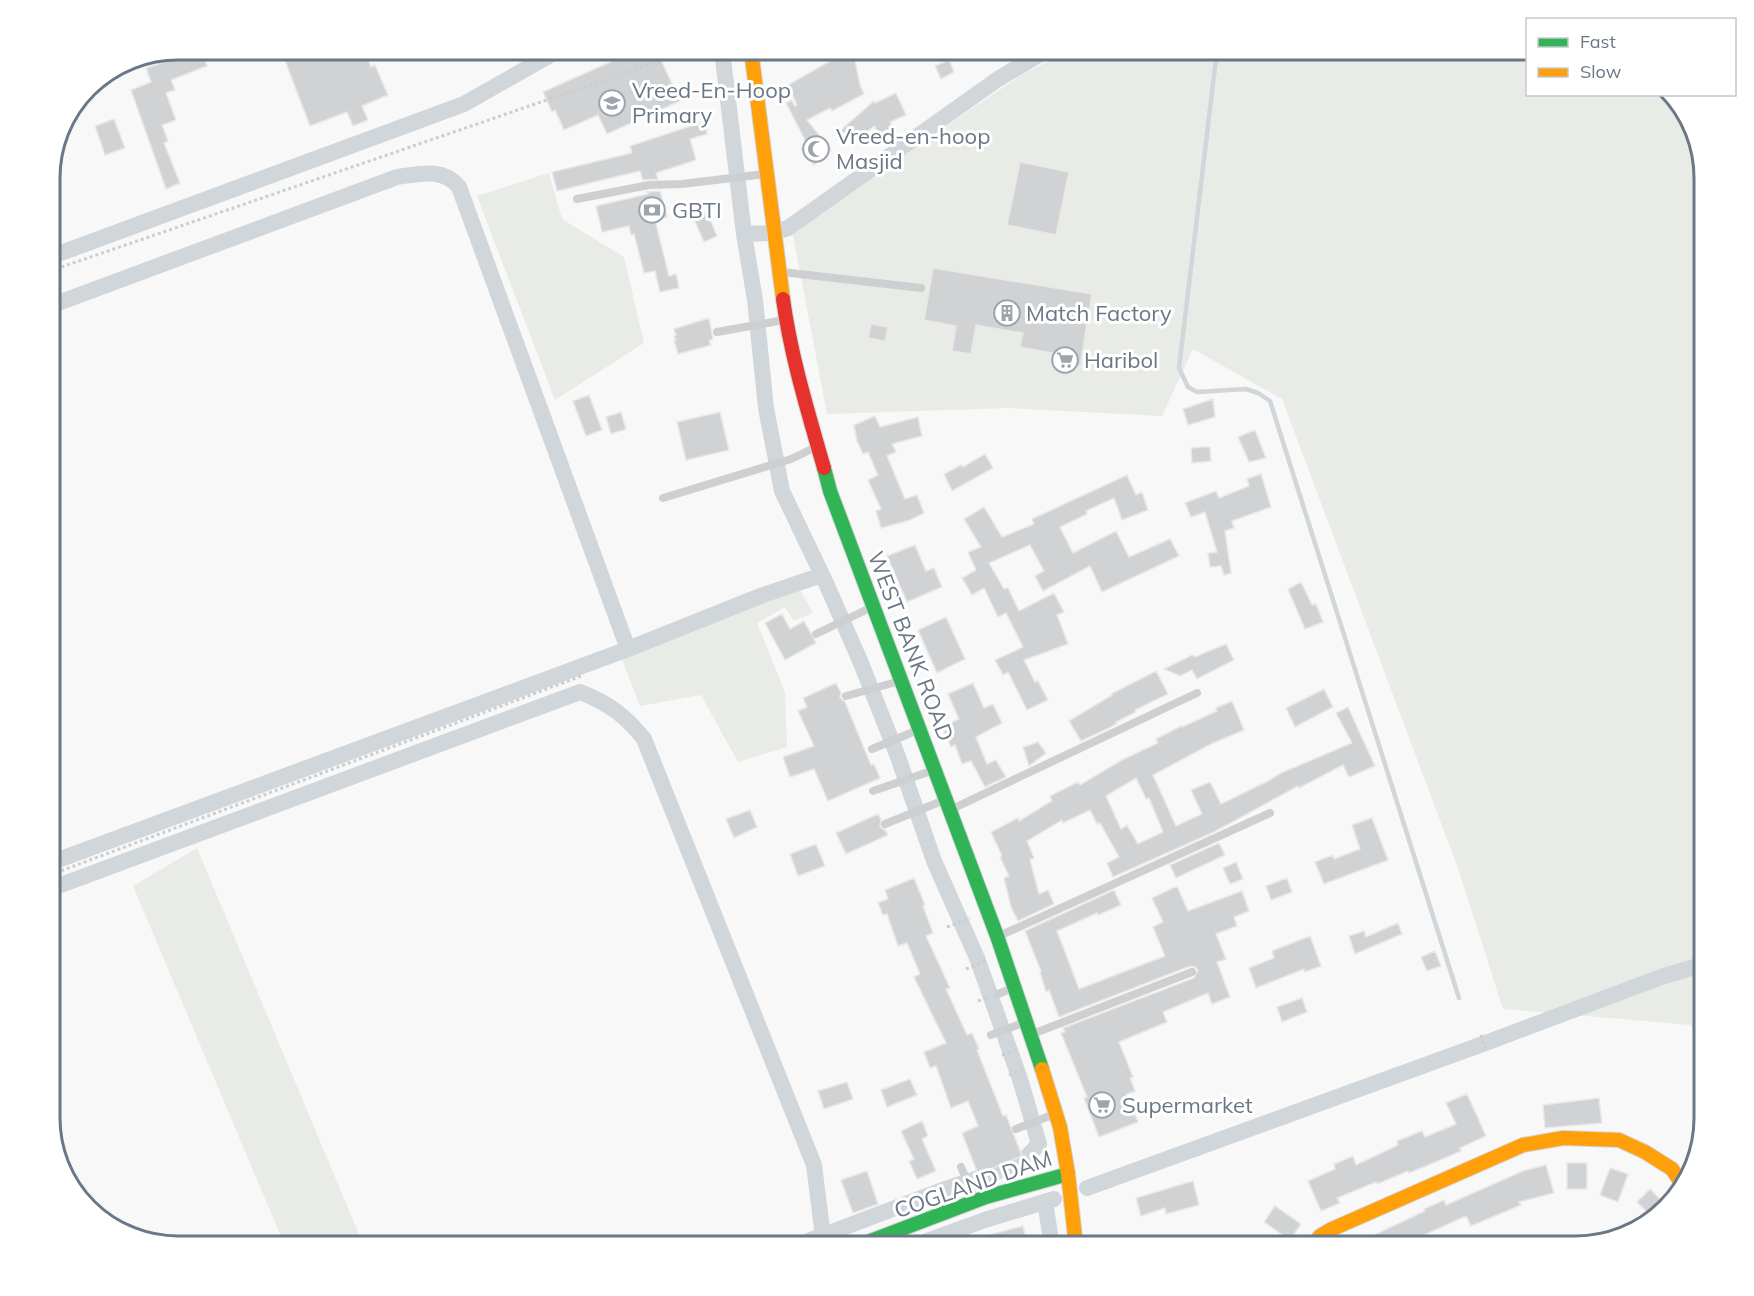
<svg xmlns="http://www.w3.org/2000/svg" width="1754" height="1296" font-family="Mulish,sans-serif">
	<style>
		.green { fill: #e8ebe6 }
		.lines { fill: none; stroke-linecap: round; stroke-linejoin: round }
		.stream { stroke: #d0d6da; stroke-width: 4.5 }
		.canal { stroke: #d0d6da; stroke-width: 16 }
		.building { fill: #d0d2d3; stroke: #e8e8e8; stroke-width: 1.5; fill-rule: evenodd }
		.fast-casing { stroke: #d4d5d6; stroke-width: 16 }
		.slow-casing { stroke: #d4d5d6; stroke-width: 16 }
		.jam-casing { stroke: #d4d5d6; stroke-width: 16 }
		.path { stroke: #cccdce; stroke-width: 3; stroke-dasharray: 3 3; stroke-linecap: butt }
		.lane { stroke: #cecfd1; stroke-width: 8 }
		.fast { stroke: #30b455; stroke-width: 14 }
		.slow { stroke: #ff9f0a; stroke-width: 14 }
		.jam { stroke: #e5322d; stroke-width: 14 }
		.labels { text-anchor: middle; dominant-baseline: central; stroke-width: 6; stroke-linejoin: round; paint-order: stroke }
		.poi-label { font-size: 22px; fill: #6a7786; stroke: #fff; text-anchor: start }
		.street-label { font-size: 22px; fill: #6a7786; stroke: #fff }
		.rim { fill: none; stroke: #6a7786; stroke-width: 3 }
	</style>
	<rect width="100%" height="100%" fill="#f8f8f8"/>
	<!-- green -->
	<path class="green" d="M1071,50H1527L1528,94L1670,95L1691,121L1704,177V1075L1691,1025L1503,1009L1459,871L1282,399L1193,349L1162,416L1008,408L827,414L792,230L1023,74Z
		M549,173L562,219L624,257L644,343L555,400L477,196Z
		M799,588L813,613L794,621L785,607L757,623L785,692L787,747L738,762L701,695L640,706L619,652Z
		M197,848L364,1246H285L133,886Z"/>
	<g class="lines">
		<!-- stream -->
		<path class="stream" d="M1217,50L1179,368L1188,387L1197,392L1246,389L1258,393L1270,401L1459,998"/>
		<!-- canal -->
		<path class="canal" d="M722,50L744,234L755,300L766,408L782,491L825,581L861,663L898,757L934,861L977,958L1020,1079L1039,1144L1020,1164L948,1188L795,1246
			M744,234L772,233L788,228L998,79L1047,50
			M50,257L464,104L559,50
			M50,306L397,177C420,174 443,167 459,187L628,649
			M50,863L628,649L763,595L822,575
			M50,889L580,692C608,703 625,715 644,739L814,1165L823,1237
			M1087,1188L1491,1041L1661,977L1704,964
			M1045,1202L1052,1246
			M913,1246L985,1220L1054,1199"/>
	</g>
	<!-- building -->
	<path class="building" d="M202,50L207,66L171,80L175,90L166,93L176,120L162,125L168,141L164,143L180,183L166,189L131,90L151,82L146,68Z
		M281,50H365L371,67L375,65L388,95L362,106L368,120L353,126L347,112L310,126Z
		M637,50H658L664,61L662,62L680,101L607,134L598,115L564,130L555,110L552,112L543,92Z
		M849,50H853L860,85L864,94L832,111L830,108L807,120L831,150L814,165L801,149L807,144L786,103L791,100L795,106L797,105L788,85Z
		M949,60L954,72L941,79L935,66Z
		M896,93L906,115L890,122L893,127L879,134L874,126L851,145L841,130L874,101L875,103Z
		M114,119L125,148L105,155L95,126Z
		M706,121L707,134L690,139L696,160L656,173L658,179L643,180L640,171L557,191L552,172L632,153L630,146Z
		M1020,162L1069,172L1056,235L1007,225Z
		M660,191L667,217L655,220L669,276L676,274L679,288L660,292L655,271L644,273L634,234L631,235L629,226L602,232L596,206L648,194L647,192Z
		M707,212L717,236L704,242L693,217Z
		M933,268L1092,294L1080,366L1057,362L1058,354L1020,347L1023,333L976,325L971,354L952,351L956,326L924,320Z
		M709,318L713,339L709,341L711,345L678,354L674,340H676L674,336L676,335L674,329Z
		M871,324L888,327L885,341L868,338Z
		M589,395L602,430L586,436L573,401Z
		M1213,399L1215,417L1188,425L1183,409Z
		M621,412L626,429L611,434L606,417Z
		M720,412L729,450L686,460L677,422Z
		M875,416L880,427L918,417L922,436L892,444L896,452L887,456L905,499L917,495L924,513L910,520L881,528L876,511L881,509L868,480L878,475L868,452L863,454L857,441L854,425Z
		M1255,430L1266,458L1249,462L1238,437Z
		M1202,447H1210L1211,461L1192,463L1191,448Z
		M985,454L993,468L952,491L944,474L961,465L963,467Z
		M1261,474L1271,507L1232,521L1234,528L1225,531L1231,573L1224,575L1221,566L1210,567L1208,553L1217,552L1205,512L1191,517L1185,503L1216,491L1219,498L1249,486L1247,479Z
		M1127,475L1136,495L1142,492L1148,510L1122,520L1114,498L1086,511L1087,514L1060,527L1073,553L1116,531L1129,557L1170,539L1179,556L1102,592L1090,566L1043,591L1035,576L1044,571L1030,545L989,563L1004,589L1008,588L1019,611L1054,593L1064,612L1057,615L1068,644L1024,660L1035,682L1038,681L1048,700L1027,710L1008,672L1003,675L995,660L1023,647L1006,613L998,617L984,588L972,595L962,578L976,570L968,552L981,547L964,519L984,507L1002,537L1034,524L1032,519Z
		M915,545L926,571L934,568L942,587L907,602L887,556Z
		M1301,582L1312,605L1316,604L1323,622L1305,629L1288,589Z
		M782,614L790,629L804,621L816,643L785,660L765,623Z
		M946,617L965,659L937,673L918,630Z
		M1226,644L1234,660L1197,679L1192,670L1180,676L1164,669L1192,655L1195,657Z
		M1156,671L1168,694L1135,710L1136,712L1116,722L1117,723L1109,728L1081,741L1069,721L1112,695L1111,694Z
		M836,683L841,693L840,698L845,702L871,765L874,764L880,778L828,801L814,769L790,777L783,757L814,746L798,711L807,707L803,698Z
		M973,683L984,708L993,704L1002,723L976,737L987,764L996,760L1006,777L985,787L971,761L962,764L955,745L951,747L942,727L959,719L948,694Z
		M1324,689L1333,707L1295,727L1286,708Z
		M1232,701L1244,730L1213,743L1153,775L1176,826L1202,814L1191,790L1210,782L1221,804L1268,781L1281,773L1352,743L1336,713L1348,707L1375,766L1349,777L1343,765L1299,788L1298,786L1214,832L1113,877L1107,863L1119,857L1100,823L1097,824L1090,810L1063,823L1062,820L1027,841L1034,858L1030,860L1039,894L1048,890L1054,904L1018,921L1011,907L1004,878L1009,876L1000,857L1002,856L991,832L1018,818L1019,821L1052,801L1050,796L1078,782L1080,785L1122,760L1158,743L1156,739L1181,726L1182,727L1217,711L1216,708ZM1136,778L1146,799L1149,798L1163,832L1138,844L1127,825L1121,829L1106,796Z
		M1038,742L1046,753L1029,766L1023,747Z
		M750,810L757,827L734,838L726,819Z
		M878,814L881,820L880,827L885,830L888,835L846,854L836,833Z
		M1372,818L1388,860L1324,884L1315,862L1333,855L1334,859L1360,849L1352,825Z
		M1219,843L1225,855L1176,878L1170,865Z
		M816,844L825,866L798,876L790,854Z
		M1236,862L1243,879L1230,884L1223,868Z
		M914,878L925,905L923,906L933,933L926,936L950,988L946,989L967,1035L972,1033L979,1049L977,1050L1003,1116L1006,1115L1022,1156L978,1174L962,1133L978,1126L968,1101L951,1108L936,1066L930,1068L924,1052L946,1043L914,977L920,974L907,943L898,946L887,914L883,915L878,903L888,899L885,890Z
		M1287,878L1292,892L1271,900L1266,886Z
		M1177,886L1188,911L1242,891L1249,911L1234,917L1237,926L1216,934L1226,959L1217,962L1230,997L1212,1004L1208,993L1163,1012L1167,1022L1119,1042L1133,1077L1130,1078L1135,1091L1127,1094L1138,1122L1099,1137L1084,1098L1087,1097L1061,1033L1065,1032L1063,1028L1194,978L1198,970L1195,967L1190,966L1059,1017L1049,990L1046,992L1040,972L1041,971L1025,931L1114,890L1121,905L1098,915L1097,913L1057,931L1079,989L1165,956L1153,927L1163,922L1152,898Z
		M1398,923L1402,934L1355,954L1349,936L1364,931L1366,937Z
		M1310,936L1321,966L1305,972L1304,969L1256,988L1249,968L1274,958L1272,951Z
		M1435,951L1441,966L1427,971L1421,957Z
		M1302,998L1307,1012L1282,1022L1277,1007Z
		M910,1079L917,1095L887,1107L881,1090Z
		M847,1082L853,1099L824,1109L818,1091Z
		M1467,1094L1486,1136L1460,1148L1461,1151L1438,1161L1409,1173L1408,1171L1377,1184L1376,1182L1337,1198L1340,1203L1321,1211L1308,1181L1335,1169L1334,1164L1353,1156L1356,1165L1398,1145L1397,1141L1422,1131L1425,1137L1456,1124L1446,1103Z
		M1599,1098L1602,1123L1545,1128L1543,1105Z
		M922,1121L928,1136L922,1139L936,1171L917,1179L909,1161L914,1159L901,1131Z
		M1567,1163H1587V1189H1567Z
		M1546,1165L1554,1193L1519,1202L1521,1205L1471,1226L1466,1216L1400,1246H1351L1425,1211L1424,1209L1444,1200L1446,1205L1523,1171Z
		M1610,1168L1628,1174L1618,1202L1600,1195Z
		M867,1171L878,1204L853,1213L841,1180Z
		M1193,1181L1199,1205L1166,1214L1165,1208L1141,1216L1136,1198Z
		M1650,1189L1667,1206L1652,1217L1637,1202Z
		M1275,1206L1301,1224L1290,1240L1264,1222Z
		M1023,1226L1028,1246H992L989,1235Z"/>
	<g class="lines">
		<!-- fast casing -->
		<g class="fast-casing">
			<path id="fast" d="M824,468L830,491L997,936L1042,1069
				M857,1246L986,1197L1068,1174"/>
		</g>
		<!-- slow casing -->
		<g class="slow-casing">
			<path id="slow" d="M751,50L783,299
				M1042,1069L1060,1127L1068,1174L1076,1246
				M1312,1246L1320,1236L1330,1230L1523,1145L1563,1138L1619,1140L1645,1152L1672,1169L1682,1184"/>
		</g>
		<!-- jam casing -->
		<g class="jam-casing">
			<path id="jam" d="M783,299C791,357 808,412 824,468"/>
		</g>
		<!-- path -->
		<path class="path" d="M50,271L692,50
			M50,875L584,675
			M947,927L970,918
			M966,969L985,961
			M978,1001L988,998
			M1481,1035L1486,1050
			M1002,1055L1015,1050
			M1009,1075L1023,1069"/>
		<!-- lane -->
		<path class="lane" d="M577,199L649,185L682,184L765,174
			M782,272L921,288
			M717,332L784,320
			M663,498L791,459L814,448
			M816,634L872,607
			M846,696L900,681
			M872,749L918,730
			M873,791L931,771
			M954,808L1197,693
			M885,824L942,801
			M999,936L1270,813
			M998,994L1013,988
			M1035,1033L1192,972
			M991,1035L1025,1022
			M1016,1129L1052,1115
			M961,1167L975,1200"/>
		<!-- fast -->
		<use href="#fast" class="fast"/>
		<!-- slow -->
		<use href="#slow" class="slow"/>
		<!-- jam -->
		<use href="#jam" class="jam"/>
	</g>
	<!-- icons -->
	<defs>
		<g id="school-ring" transform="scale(1.35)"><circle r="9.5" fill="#fff" stroke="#9ca4ae" stroke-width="1.5"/><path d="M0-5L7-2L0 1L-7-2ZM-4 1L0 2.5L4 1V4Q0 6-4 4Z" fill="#9ca4ae"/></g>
		<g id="mosque-ring" transform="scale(1.35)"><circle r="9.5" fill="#fff" stroke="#9ca4ae" stroke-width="1.5"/><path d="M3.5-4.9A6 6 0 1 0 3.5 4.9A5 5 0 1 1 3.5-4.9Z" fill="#9ca4ae"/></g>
		<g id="bank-ring" transform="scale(1.35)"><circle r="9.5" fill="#fff" stroke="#9ca4ae" stroke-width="1.5"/><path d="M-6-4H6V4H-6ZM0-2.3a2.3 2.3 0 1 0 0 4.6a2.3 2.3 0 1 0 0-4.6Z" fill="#9ca4ae"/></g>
		<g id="building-ring" transform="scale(1.35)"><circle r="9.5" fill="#fff" stroke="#9ca4ae" stroke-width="1.5"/><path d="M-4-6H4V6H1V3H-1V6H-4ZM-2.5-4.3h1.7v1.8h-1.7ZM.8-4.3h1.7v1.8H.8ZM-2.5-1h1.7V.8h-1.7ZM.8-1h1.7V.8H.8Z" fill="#9ca4ae"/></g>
		<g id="supermarket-ring" transform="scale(1.35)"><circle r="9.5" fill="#fff" stroke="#9ca4ae" stroke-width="1.5"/><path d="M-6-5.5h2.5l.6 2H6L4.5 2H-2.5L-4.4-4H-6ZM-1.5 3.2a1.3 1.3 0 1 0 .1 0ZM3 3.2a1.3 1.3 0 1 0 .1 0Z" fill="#9ca4ae"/></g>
	</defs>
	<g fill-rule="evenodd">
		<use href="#school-ring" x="612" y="103"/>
		<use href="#mosque-ring" x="816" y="149"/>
		<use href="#bank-ring" x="652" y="210"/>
		<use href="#building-ring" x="1007" y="313"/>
		<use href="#supermarket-ring" x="1065" y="360"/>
		<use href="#supermarket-ring" x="1102" y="1105"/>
	</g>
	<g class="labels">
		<!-- poi labels -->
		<g class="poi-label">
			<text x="632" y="90">Vreed-En-Hoop<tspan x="632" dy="25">Primary</tspan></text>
			<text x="836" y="136">Vreed-en-hoop<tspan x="836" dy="25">Masjid</tspan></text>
			<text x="672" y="210">GBTI</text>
			<text x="1026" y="313">Match Factory</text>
			<text x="1084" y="360">Haribol</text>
			<text x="1122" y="1105">Supermarket</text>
		</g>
		<!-- street labels -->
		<g class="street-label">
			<text transform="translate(911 646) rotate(69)">WEST BANK ROAD</text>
			<text transform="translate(973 1184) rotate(-19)">COGLAND DAM</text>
		</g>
	</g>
	<!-- crop -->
	<path d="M0 0H1754V1296H0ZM178 60H1576A118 118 0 0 1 1694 178V1118A118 118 0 0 1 1576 1236H178A118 118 0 0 1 60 1118V178A118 118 0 0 1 178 60Z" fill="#fff" fill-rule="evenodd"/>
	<path class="rim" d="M178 60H1576A118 118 0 0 1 1694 178V1118A118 118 0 0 1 1576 1236H178A118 118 0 0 1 60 1118V178A118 118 0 0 1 178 60Z"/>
	<!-- legend -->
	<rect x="1526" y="18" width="210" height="78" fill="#ffffff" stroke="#c3c9cf" stroke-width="1.5"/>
	<rect x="1538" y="38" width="30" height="9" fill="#30b455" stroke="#c3c9cf" stroke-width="1.5"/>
	<text x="1580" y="48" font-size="18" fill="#6a7786">Fast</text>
	<rect x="1538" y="68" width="30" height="9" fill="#ff9f0a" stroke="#c3c9cf" stroke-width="1.5"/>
	<text x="1580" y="78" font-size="18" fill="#6a7786">Slow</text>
</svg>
